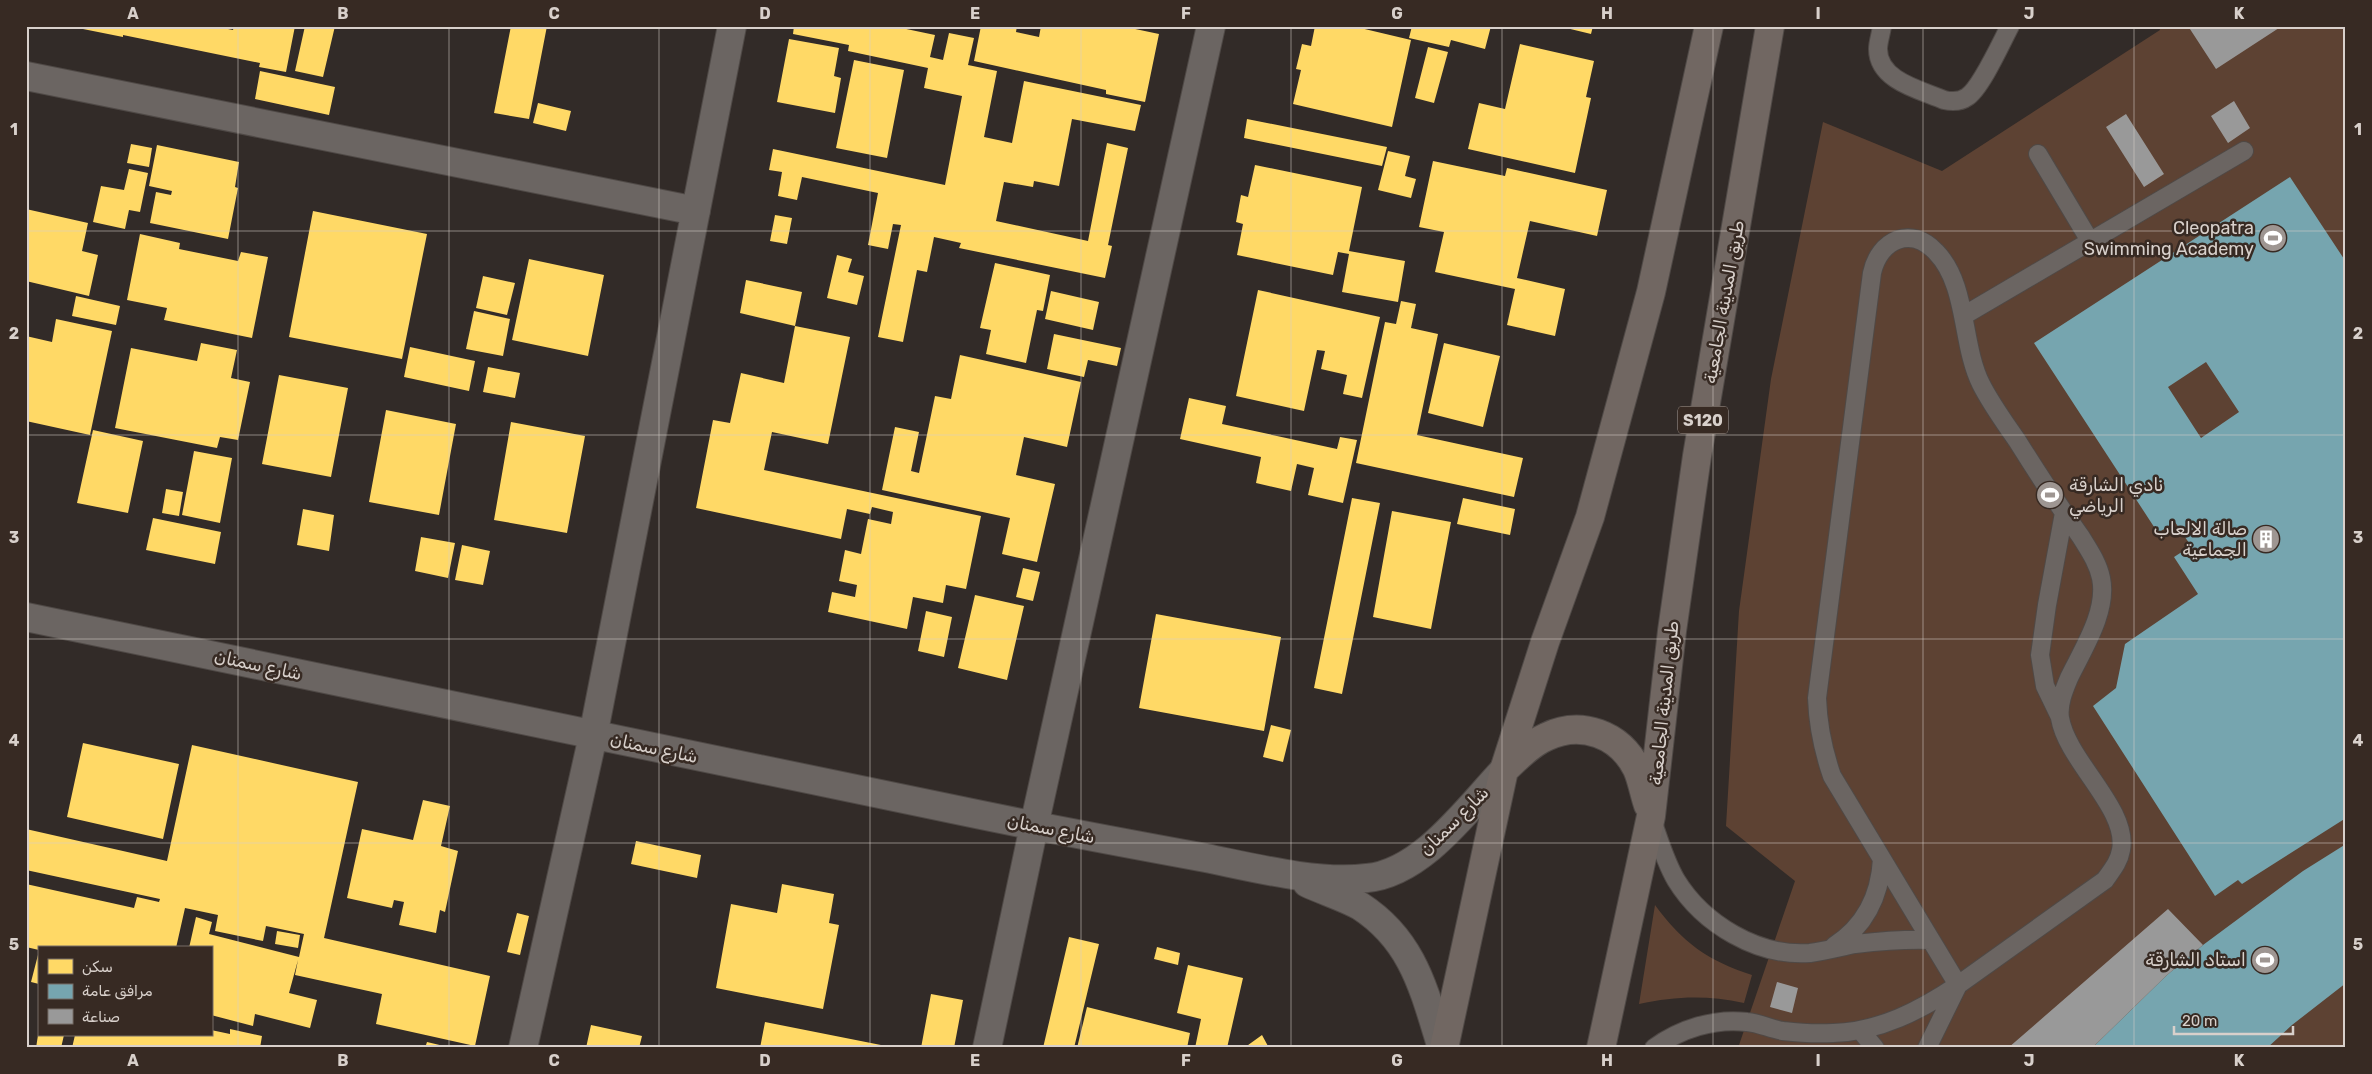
<svg xmlns="http://www.w3.org/2000/svg" width="2372" height="1074" font-family="Rubik,'Noto Sans Arabic',sans-serif">
	<style>
		.green { fill: #5d4233 }
		.homes { fill: #ffd966 }
		.public { fill: #76a5af; fill-rule: evenodd }
		.industry { fill: #999 }
		.lines { fill: none; stroke-linecap: round; stroke-linejoin: round }
		.lane-casing { stroke: #4f4946; stroke-width: 20 }
		.street-casing { stroke: #4f4946; stroke-width: 30 }
		.primary-casing { stroke: #4f4946; stroke-width: 30 }
		.lane { stroke: #6b6562; stroke-width: 18 }
		.street { stroke: #6b6562; stroke-width: 28 }
		.primary { stroke: #716762; stroke-width: 28 }
		.grid { fill: none; stroke: #d8d0cb; stroke-width: 1; stroke-opacity: 0.55 }
		.labels { text-anchor: middle; dominant-baseline: central; stroke-width: 5; stroke-linejoin: round; paint-order: stroke }
		.shield { fill: #372a23; stroke: #a89e99; stroke-width: 1 }
		.shield-label { font-size: 16px; font-weight: bold; fill: #d8d0cb }
		.poi-label { font-size: 18px; fill: #d8d0cb; stroke: #372a23; text-anchor: end }
		.street-label { font-size: 18px; fill: #d8d0cb; stroke: #372a23 }
		.neatline { fill: none; stroke: #d8d0cb; stroke-width: 2 }
		.grid-label { font-size: 16px; text-anchor: middle; font-weight: bold; fill: #d8d0cb }
	</style>
	<rect width="100%" height="100%" fill="#322b28"/>
	<!-- green -->
	<path class="green" d="M2159,26H2346V1048H1738L1795,881L1726,826L1739,611L1771,379L1823,122L1942,171L2160,30Z
		M1655,905C1682,942 1708,961 1752,975L1744,1003C1707,995 1676,996 1639,1004Z"/>
	<!-- homes -->
	<path class="homes" d="M78,26H213L233,30L234,26H295L286,72L259,67L260,63L123,35V37L78,28Z
		M305,26H335L323,77L295,71Z
		M511,26H547L529,119L494,113Z
		M794,26H892L935,35L930,57L943,60L949,33L974,38L968,65L997,71L984,137L1012,143L1024,81L1141,105L1135,131L1072,119L1059,186L1034,181L1033,187L1004,182L996,221L1088,241L1107,143L1128,148L1108,245L1112,246L1105,278L959,248L961,243L934,237L927,272L917,270L903,342L878,337L901,225L893,224L888,249L868,245L878,193L802,177L797,200L778,196L782,172L769,170L773,149L945,185L962,96L924,88L928,68L848,51L849,45L793,34Z
		M981,26H1017L1016,32L1039,37L1041,26H1121L1159,34L1145,102L1106,94V90L974,61Z
		M1315,26H1352L1411,40L1392,127L1293,104L1301,70L1296,69L1302,44L1311,46Z
		M1412,26H1491L1485,49L1451,40L1449,47L1409,38Z
		M1558,26H1593L1591,34Z
		M789,39L839,48L834,76L841,78L835,113L777,102Z
		M1520,44L1594,61L1586,97L1591,98L1575,173L1468,149L1479,103L1505,109Z
		M1428,47L1448,52L1434,103L1415,98Z
		M854,60L904,70L887,158L836,148Z
		M260,71L335,87L329,115L255,99Z
		M538,103L571,111L566,131L533,123Z
		M1247,119L1387,147L1382,166L1244,138Z
		M131,144L152,148L149,167L127,163Z
		M157,145L239,162L235,187L238,188L228,239L150,223L156,192L171,195L172,191L149,186Z
		M1388,151L1410,156L1405,176L1416,179L1411,198L1378,190Z
		M1433,161L1505,176L1507,168L1607,190L1597,236L1530,221L1517,278L1565,289L1555,336L1507,325L1515,289L1435,272L1444,232L1419,227Z
		M1255,165L1362,187L1349,251L1405,261L1398,302L1342,292L1349,254L1338,252L1333,275L1237,255L1243,224L1236,222L1241,195L1248,197Z
		M129,169L148,173L140,212L129,210L125,229L93,222L101,186L124,190Z
		M26,209L88,223L82,251L98,255L89,296L26,281Z
		M313,211L427,234L402,359L289,337Z
		M775,215L792,218L787,244L770,241Z
		M140,234L180,243L179,249L238,261L241,252L268,257L252,338L164,320L167,308L127,300Z
		M837,255L852,259L848,272L864,276L857,305L827,298Z
		M529,259L604,275L588,356L512,340Z
		M995,263L1050,275L1043,311L1037,310L1026,363L986,354L991,330L980,328Z
		M483,276L515,283L507,315L476,308Z
		M746,280L802,292L795,326L740,313Z
		M1258,290L1380,317L1362,398L1343,394L1347,375L1321,369L1325,351L1317,350L1304,411L1236,396Z
		M1051,291L1099,302L1093,330L1045,319Z
		M76,296L120,306L116,325L72,316Z
		M1401,301L1416,304L1411,328L1438,334L1417,435L1523,458L1514,497L1356,463L1385,322L1396,324Z
		M474,311L510,319L503,356L466,349Z
		M56,319L112,331L90,435L26,421V336L52,342Z
		M795,326L850,337L828,444L772,432L764,470L981,516L966,589L946,585L943,603L913,597L907,629L828,612L832,592L855,597L857,585L839,581L845,550L861,554L868,519L891,524L893,512L872,507L870,514L847,509L841,539L696,508L713,420L730,423L741,373L784,383Z
		M1054,334L1121,348L1117,366L1088,360L1084,377L1047,369Z
		M201,343L237,350L231,378L250,382L238,440L220,437L217,448L115,428L131,348L197,361Z
		M1444,343L1500,356L1483,427L1428,413Z
		M410,347L475,361L469,391L404,377Z
		M960,355L1081,382L1067,447L1024,437L1016,475L1055,484L1037,562L1002,554L1010,518L882,490L895,427L919,432L911,471L919,473L935,396L951,399Z
		M488,367L520,373L515,398L483,392Z
		M279,375L348,388L331,477L262,464Z
		M1189,398L1226,406L1222,424L1337,449L1340,437L1357,440L1343,503L1308,495L1314,468L1297,464L1291,491L1256,483L1261,457L1180,439Z
		M386,410L456,424L439,515L369,502Z
		M511,422L585,436L567,533L494,520Z
		M93,430L143,441L128,513L77,503Z
		M194,451L232,458L220,523L182,515Z
		M166,489L183,492L179,516L162,513Z
		M1352,498L1380,503L1342,694L1314,688Z
		M1463,498L1515,509L1510,535L1457,524Z
		M303,509L334,515L329,551L297,545Z
		M1392,511L1451,522L1431,629L1373,617Z
		M153,518L221,532L215,564L146,550Z
		M421,537L455,543L448,578L415,571Z
		M462,545L490,551L483,585L455,580Z
		M1023,568L1040,572L1033,601L1016,597Z
		M975,595L1024,606L1007,680L958,668Z
		M926,611L952,617L944,657L918,651Z
		M1156,614L1281,637L1264,731L1139,708Z
		M1271,725L1291,730L1283,762L1263,757Z
		M83,743L179,764L163,839L67,817Z
		M192,745L358,782L324,938L490,976L475,1046L376,1024L382,994L295,975L298,960L289,993L317,1000L310,1028L255,1014L253,1026L211,1015V948H189L196,917L212,922L209,934L299,957L304,934L266,926L263,941L215,931L218,915L185,908L176,948H39V950L26,947V884L134,908L137,897L159,902L160,899L26,870V829L167,861Z
		M423,800L450,806L441,846L458,851L445,912L440,910L436,933L399,925L404,902L394,900L392,908L347,898L362,829L413,840Z
		M636,841L701,855L697,878L631,864Z
		M782,884L834,894L829,923L839,925L823,1009L716,988L731,904L777,913Z
		M517,913L529,916L520,955L507,952Z
		M277,931L300,935L298,948L275,944Z
		M1069,937L1099,944L1074,1048H1043Z
		M1157,947L1180,953L1178,965L1154,959Z
		M39,951V984L31,982Z
		M1188,965L1243,978L1227,1048H1195L1201,1019L1177,1013Z
		M931,994L963,1000L954,1048H921Z
		M1087,1007L1190,1033L1187,1048H1077Z
		M765,1022L891,1047V1048H760Z
		M591,1025L642,1036L639,1048H586Z
		M230,1029L262,1036L260,1048H72L75,1035H211V1030L230,1034Z
		M38,1035H64L61,1048H36Z
		M1262,1035L1269,1048H1244Z
		M427,1042L448,1047V1048H425Z"/>
	<!-- public -->
	<path class="public" d="M2290,177L2346,262V818L2242,884L2238,880L2215,896L2093,706L2116,688L2125,644L2198,594L2174,557L2191,546L2175,522L2158,533L2034,343ZM2206,362L2239,412L2201,438L2168,387Z
		M2346,844V983L2292,1025L2267,1048H2092L2167,975L2203,945L2303,871Z"/>
	<!-- industry -->
	<path class="industry" d="M2188,26H2282L2216,69Z
		M2234,101L2250,128L2228,143L2211,116Z
		M2126,114L2164,174L2144,187L2106,127Z
		M2168,909L2203,945L2167,975L2092,1048H2008Z
		M1777,982L1798,988L1792,1013L1770,1007Z"/>
	<g class="lines">
		<!-- lane casing -->
		<g class="lane-casing">
			<path id="lane" d="M1882,26C1881,34 1878,42 1878,49C1878,81 1921,90 1944,100C1953,102 1960,102 1967,97C1981,88 2001,43 2010,26
				M2038,154L2090,241
				M1963,316L2244,151
				M2059,715L2045,686L2040,655L2047,605L2064,513
				M1652,820C1659,840 1665,861 1676,880C1703,924 1758,957 1810,953C1825,951 1840,947 1855,944C1881,941 1906,939 1931,940
				M1834,946C1865,926 1880,896 1882,859
				M1860,1030L1875,1048
				M1654,1048C1680,1029 1714,1018 1747,1022C1759,1023 1771,1029 1783,1031C1800,1033 1816,1034 1833,1033C1879,1032 1921,1010 1958,985L2105,880C2112,870 2119,862 2121,850C2129,809 2067,761 2060,718C2058,704 2064,690 2069,678C2083,649 2108,611 2101,578C2098,563 2089,550 2081,537C2059,506 2038,474 2018,442C2005,423 1991,404 1981,384C1961,344 1968,285 1936,252C1911,225 1879,240 1872,273L1817,698C1818,726 1823,750 1832,776L1958,985
				M1927,1048L1958,985"/>
		</g>
		<!-- street casing -->
		<g class="street-casing">
			<path id="street" d="M26,76L696,211
				M26,617C338,682 650,747 962,811C1043,828 1124,843 1206,858C1255,868 1317,884 1367,878C1422,873 1468,808 1504,770
				M1307,883C1324,891 1344,897 1360,906C1414,941 1424,991 1442,1048
				M523,1048L593,736L732,26
				M987,1048L1034,826L1211,26"/>
		</g>
		<!-- primary casing -->
		<g class="primary-casing">
			<path id="primary" d="M1504,770C1517,758 1530,744 1546,737C1581,720 1620,734 1637,769C1642,780 1644,794 1648,805
				M1444,1048L1504,770L1545,642L1590,517L1651,292L1709,26
				M1601,1048L1651,816L1672,631L1697,456L1770,26"/>
		</g>
		<!-- lane -->
		<use href="#lane" class="lane"/>
		<!-- street -->
		<use href="#street" class="street"/>
		<!-- primary -->
		<use href="#primary" class="primary"/>
	</g>
	<!-- grid -->
	<path class="grid" d="M238,26V1048M449,26V1048M659,26V1048M870,26V1048M1081,26V1048M1291,26V1048M1502,26V1048M1713,26V1048M1923,26V1048M2134,26V1048M26,231H2346M26,435H2346M26,639H2346M26,843H2346"/>
	<!-- icons -->
	<defs>
		<g id="stadium-disc" transform="scale(1.4375)"><circle r="9.5" fill="#9e9692" stroke="#372a23"/><path d="M0-5a6.5 5 0 1 0 0 10a6.5 5 0 1 0 0-10ZM-3.5-1.8h7v3.6h-7Z" fill="#fff"/></g>
		<g id="building-disc" transform="scale(1.4375)"><circle r="9.5" fill="#9e9692" stroke="#372a23"/><path d="M-4-6H4V6H1V3H-1V6H-4ZM-2.5-4.3h1.7v1.8h-1.7ZM.8-4.3h1.7v1.8H.8ZM-2.5-1h1.7V.8h-1.7ZM.8-1h1.7V.8H.8Z" fill="#fff"/></g>
	</defs>
	<g fill-rule="evenodd">
		<use href="#stadium-disc" x="2273" y="238"/>
		<use href="#stadium-disc" x="2050" y="495"/>
		<use href="#building-disc" x="2266" y="539"/>
		<use href="#stadium-disc" x="2265" y="960"/>
	</g>
	<g class="labels">
		<!-- shield labels -->
		<rect class="shield" x="1678" y="406.5" width="50" height="27" rx="4"/>
		<g class="shield-label">
			<text x="1703" y="420">S120</text>
		</g>
		<!-- poi labels -->
		<g class="poi-label">
			<text x="2254" y="228">Cleopatra<tspan x="2254" dy="21">Swimming Academy</tspan></text>
			<text x="2069" y="485" text-anchor="start">نادي الشارقة<tspan x="2069" dy="21">الرياضي</tspan></text>
			<text x="2247" y="529">صالة الالعاب<tspan x="2247" dy="21">الجماعية</tspan></text>
			<text x="2246" y="960">استاد الشارقة</text>
		</g>
		<!-- street labels -->
		<g class="street-label">
			<text transform="translate(1724 302) rotate(-80)">طريق المدينة الجامعية</text>
			<text transform="translate(258 665) rotate(12)">شارع سمنان</text>
			<text transform="translate(1664 703) rotate(-84)">طريق المدينة الجامعية</text>
			<text transform="translate(654 748) rotate(12)">شارع سمنان</text>
			<text transform="translate(1454 821) rotate(-45)">شارع سمنان</text>
			<text transform="translate(1051 829) rotate(11)">شارع سمنان</text>
		</g>
	</g>
	<!-- border -->
	<rect width="2372" height="1074" fill="none" stroke="#372a23" stroke-width="55"/>
	<!-- legend -->
	<rect x="38" y="946" width="175" height="90" fill="#372a23" stroke="#776c66"/>
	<rect x="48" y="959" width="25" height="15" fill="#ffd966" stroke="#776c66"/>
	<text x="82" y="972" font-size="15" fill="#d8d0cb">سكن</text>
	<rect x="48" y="984" width="25" height="15" fill="#76a5af" stroke="#776c66"/>
	<text x="82" y="996" font-size="15" fill="#d8d0cb">مرافق عامة</text>
	<rect x="48" y="1009" width="25" height="15" fill="#999999" stroke="#776c66"/>
	<text x="82" y="1022" font-size="15" fill="#d8d0cb">صناعة</text>
	<!-- scale -->
	<path d="M2174 1026v8h119v-8" fill="none" stroke="#d8d0cb" stroke-width="2.5"/>
	<text x="2182" y="1026" font-size="15" fill="#d8d0cb" stroke="#372a23" stroke-width="4" paint-order="stroke">20 m</text>
	<rect x="28" y="28" width="2316" height="1018" class="neatline"/>
	<g class="grid-label">
		<text x="133" y="19">A</text>
		<text x="343" y="19">B</text>
		<text x="554" y="19">C</text>
		<text x="765" y="19">D</text>
		<text x="975" y="19">E</text>
		<text x="1186" y="19">F</text>
		<text x="1397" y="19">G</text>
		<text x="1607" y="19">H</text>
		<text x="1818" y="19">I</text>
		<text x="2029" y="19">J</text>
		<text x="2239" y="19">K</text>
		<text x="14" y="135">1</text>
		<text x="2358" y="135">1</text>
		<text x="14" y="339">2</text>
		<text x="2358" y="339">2</text>
		<text x="14" y="543">3</text>
		<text x="2358" y="543">3</text>
		<text x="14" y="746">4</text>
		<text x="2358" y="746">4</text>
		<text x="14" y="950">5</text>
		<text x="2358" y="950">5</text>
		<text x="133" y="1066">A</text>
		<text x="343" y="1066">B</text>
		<text x="554" y="1066">C</text>
		<text x="765" y="1066">D</text>
		<text x="975" y="1066">E</text>
		<text x="1186" y="1066">F</text>
		<text x="1397" y="1066">G</text>
		<text x="1607" y="1066">H</text>
		<text x="1818" y="1066">I</text>
		<text x="2029" y="1066">J</text>
		<text x="2239" y="1066">K</text>
	</g>
</svg>
